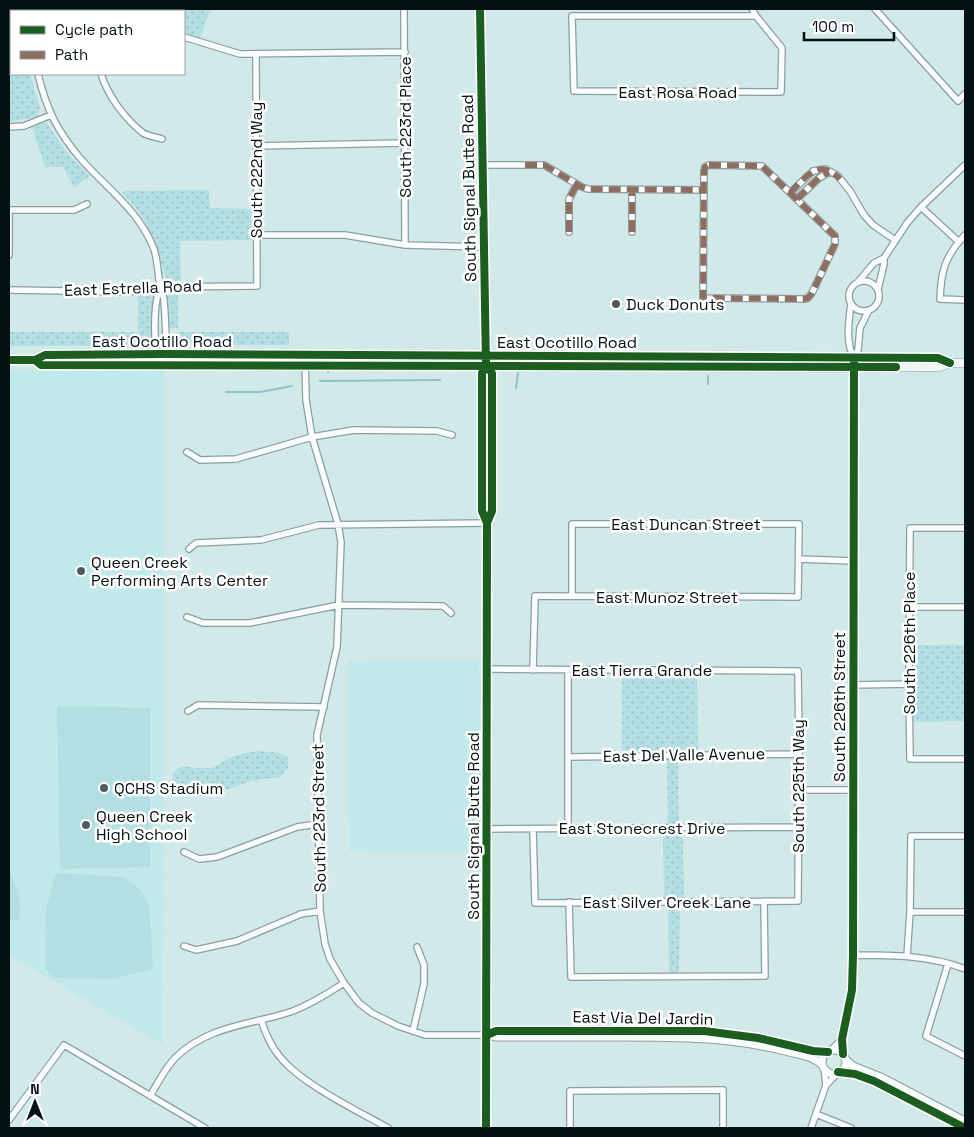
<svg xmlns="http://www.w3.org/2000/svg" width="974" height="1137" font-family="'Space Grotesk',sans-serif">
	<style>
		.built { fill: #c1e8eb }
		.grass { fill: url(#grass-dots) }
		.pitch { fill: #b3dfe2 }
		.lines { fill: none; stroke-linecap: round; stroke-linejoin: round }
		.stream { stroke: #8dc2c6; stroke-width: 2 }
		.minor-casing { stroke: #8d9e9f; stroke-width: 8 }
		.tertiary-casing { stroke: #8d9e9f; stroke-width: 9 }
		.secondary-casing { stroke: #8d9e9f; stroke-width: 9 }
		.minor { stroke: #f8fcfc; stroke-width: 5.5 }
		.tertiary { stroke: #f8fcfc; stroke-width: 7 }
		.secondary { stroke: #eff6f6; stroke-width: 8 }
		.quiet { stroke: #8d6e63; stroke-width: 6; stroke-dasharray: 12 6; stroke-linecap: butt }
		.cycleway-casing { stroke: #fff; stroke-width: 11 }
		.cycleway { stroke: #1b5e20; stroke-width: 8 }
		.poi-dot { fill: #4b5d5e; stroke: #fff; stroke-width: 2 }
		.labels { text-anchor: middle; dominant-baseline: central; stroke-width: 5; stroke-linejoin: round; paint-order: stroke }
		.street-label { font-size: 16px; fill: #031113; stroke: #fff }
		.poi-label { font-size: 16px; fill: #031113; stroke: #fff; text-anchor: start }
	</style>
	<defs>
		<pattern id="grass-dots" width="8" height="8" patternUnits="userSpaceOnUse" patternTransform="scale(1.25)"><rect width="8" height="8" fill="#b3dfe2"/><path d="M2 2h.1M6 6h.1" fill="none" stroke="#98bec1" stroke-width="1.8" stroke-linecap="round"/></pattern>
	</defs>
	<rect width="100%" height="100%" fill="#d2e9ea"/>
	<!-- built -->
	<path class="built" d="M9,371H165L164,387L163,1045L9,955Z
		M479,660L481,852L349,851L348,661Z"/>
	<!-- grass -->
	<path class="grass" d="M9,9H210L200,38L184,33V11H11V74H30L40,108L37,117L9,122Z
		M46,122L68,154L90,176L74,187L63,167H45L32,127Z
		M209,190L210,208L252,209V240L180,241L181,281L166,282C159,249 148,217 122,193L124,191Z
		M151,292L154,296L152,345L9,346V332H138V293Z
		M171,293L178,294V328H166V296Z
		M176,332H289V345H178L173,338V334Z
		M913,645H965V721L912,722Z
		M622,675H697L698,752L622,751Z
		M260,751L281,753L288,758V768L280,777L251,781L213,795L200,797L175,790L172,787L173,773L181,766L197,768H211L234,756L250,752Z
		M667,759H678L679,825H668Z
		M663,833H683L684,899H664Z
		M668,906H680L679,972H669Z"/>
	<!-- pitch -->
	<path class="pitch" d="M57,706L150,708V867L60,869Z
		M9,872C19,888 21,901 19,920H9Z
		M60,873L121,877C135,882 145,893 149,907L153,965L151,970L112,979L55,978L45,969L46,910L55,874Z"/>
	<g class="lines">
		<!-- stream -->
		<path class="stream" d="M328,372V370
			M320,381L440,380
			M708,384V376
			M516,388L518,373
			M226,392H260L292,386"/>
		<!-- minor casing -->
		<g class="minor-casing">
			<path id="minor" d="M404,9L405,245
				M752,9L756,16L782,48L781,92L574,91L572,16H756
				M875,9L958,101L965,94
				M184,37L240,54L405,52
				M38,74C46,108 57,131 80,158C107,189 138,209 154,249C158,262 158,274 160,287C161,292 164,296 164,301C165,312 167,345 165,355C164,358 161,362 160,365
				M101,74C108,96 125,119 143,133C148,136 156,137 162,139
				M9,127L24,126L51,115
				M256,146L405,143
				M482,165H544L582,187L588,189L704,190
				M709,165L762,166L835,236V244L812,293L808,298L804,299L703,298L704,171L705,167Z
				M790,193L813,171L825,169L837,175L850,191L864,215L873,225L895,240
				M797,199L819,178L829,172
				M921,207L959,242
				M9,210H74L87,204
				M569,232V199L577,184
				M632,232V189
				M257,235H345L405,245L484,247
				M965,235C945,256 941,271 940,299L965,300
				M9,255V210
				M849 296a15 15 0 1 1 30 0a15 15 0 1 1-30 0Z
				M858,282L874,263L884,258L907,223L921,207L965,165
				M160,287C153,306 153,347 160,365
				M878,289L884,264V258
				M9,290L128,292L160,287L257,286L256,54
				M851,303C849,321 845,342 854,358
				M305,356L306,400L312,437L338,524L341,542L337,647L317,735L320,911L325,944L330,959L344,983L359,1003L372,1013L398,1026L425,1035H487
				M187,452L200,460L236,459L312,437L354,430L437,431L452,435
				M965,528H910L909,684L910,759H965
				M189,549L196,543L261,540L319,525L487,523
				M799,559L853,561
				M909,607H965
				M187,617L203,623H250L339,605L443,606L451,613
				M487,669L798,671L799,754L798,901L535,903L533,829
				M533,670L535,596C623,596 711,597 798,597L799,524H572V596
				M568,670V829
				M853,685L909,684
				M188,711L198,705L324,707
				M568,757L799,754
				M798,790H853
				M486,829L798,827
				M184,852L199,859L217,857L297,827L318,824
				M569,902L571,977L765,976L764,901
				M910,912H965
				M184,946L196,950L237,941L301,914L320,911
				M853,955C891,955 929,955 965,969
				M907,956L910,912L911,836H965
				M948,964L926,1036L965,1056
				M261,1020C266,1034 271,1047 281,1058C302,1084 358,1111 388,1128
				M413,1031L424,984V965L417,947
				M831,1050L842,1039
				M843,1054L842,1039L852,990L853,955L854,358L858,350L860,328L869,310
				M826,1085L838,1073
				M150,1096C158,1083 165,1068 176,1057C209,1025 252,1025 293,1011C311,1004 327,994 344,983
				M816,1114L851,1128
				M9,1120L64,1045L205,1128
				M570,1128V1091L723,1090V1128
				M811,1128L826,1085L824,1068"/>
		</g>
		<!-- tertiary casing -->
		<g class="tertiary-casing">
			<path id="tertiary" d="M480,9L486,366L482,373V511L487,523
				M486,366L492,373V511L487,523L486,1128
				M487,1035L496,1031H704L758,1038L813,1051L828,1052
				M487,1035L496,1037C537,1037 578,1037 618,1037C676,1037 732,1037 789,1052C801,1055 814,1056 823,1066
				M822 1062a12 12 0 1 1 24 0a12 12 0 1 1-24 0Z
				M845,1059L853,1066L883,1078L965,1121
				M838,1072L855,1074L874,1081L965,1128"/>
		</g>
		<!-- secondary casing -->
		<g class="secondary-casing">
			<path id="secondary" d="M9,360H35L45,355L165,354L938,358L950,363
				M35,360L41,365L854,368L940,367L950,363H965"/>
		</g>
		<!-- minor -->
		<use href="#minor" class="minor"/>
		<!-- tertiary -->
		<use href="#tertiary" class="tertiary"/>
		<!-- secondary -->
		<use href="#secondary" class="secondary"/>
		<!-- quiet -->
		<path class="quiet" d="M525,165H544L582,187L588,189L704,190
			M709,165L762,166L835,236V244L812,293L808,298L804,299L703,298L704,171L705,167Z
			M790,193C806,177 819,157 840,179
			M797,199L819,178L829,172
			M569,232V199L577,184
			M632,232V189"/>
		<!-- cycleway casing -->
		<g class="cycleway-casing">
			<path id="cycleway" d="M480,9L486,366L482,373V511L487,523
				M9,360H35L45,355L165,354L938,358L950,363
				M35,360L41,365L896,367
				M486,366L492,373V511L487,523L486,1128
				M487,1035L496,1031H704L758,1038L813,1051L828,1052
				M843,1054L842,1039L852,990L853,955L854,360
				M838,1072L855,1074L874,1081L965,1128"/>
		</g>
		<!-- cycleway -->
		<use href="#cycleway" class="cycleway"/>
	</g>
	<!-- markers -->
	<g class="poi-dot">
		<circle cx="616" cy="304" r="5"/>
		<circle cx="81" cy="571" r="5"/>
		<circle cx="104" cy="788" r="5"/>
		<circle cx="86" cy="825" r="5"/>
	</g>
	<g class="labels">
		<!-- street labels -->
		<g class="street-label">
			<text x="678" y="92">East Rosa Road</text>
			<text transform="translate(405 127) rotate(-90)">South 223rd Place</text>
			<text transform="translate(256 170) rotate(-90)">South 222nd Way</text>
			<text transform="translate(469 188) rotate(-91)">South Signal Butte Road</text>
			<text transform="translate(133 288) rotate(-2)">East Estrella Road</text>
			<text x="162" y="341">East Ocotillo Road</text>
			<text x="567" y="342">East Ocotillo Road</text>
			<text x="686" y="524">East Duncan Street</text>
			<text x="667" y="597">East Munoz Street</text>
			<text transform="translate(909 643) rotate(-90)">South 226th Place</text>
			<text x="642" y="670">East Tierra Grande</text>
			<text transform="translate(839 707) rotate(-90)">South 226th Street</text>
			<text transform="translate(684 755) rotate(-1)">East Del Valle Avenue</text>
			<text transform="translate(798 786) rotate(-90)">South 225th Way</text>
			<text transform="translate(319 818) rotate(-91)">South 223rd Street</text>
			<text transform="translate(473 826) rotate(-90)">South Signal Butte Road</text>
			<text x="642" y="828">East Stonecrest Drive</text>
			<text x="667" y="902">East Silver Creek Lane</text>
			<text transform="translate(643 1018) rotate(1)">East Via Del Jardin</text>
		</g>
		<!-- poi labels -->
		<g class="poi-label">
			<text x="626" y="304">Duck Donuts</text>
			<text x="91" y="562">Queen Creek<tspan x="91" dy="18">Performing Arts Center</tspan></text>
			<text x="114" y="788">QCHS Stadium</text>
			<text x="96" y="816">Queen Creek<tspan x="96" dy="18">High School</tspan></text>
		</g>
	</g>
	<!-- border -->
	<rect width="974" height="1137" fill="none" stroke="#031113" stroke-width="20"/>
	<!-- legend -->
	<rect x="10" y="10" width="175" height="65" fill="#ffffff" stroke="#9aa0a1"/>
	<rect x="20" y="26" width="25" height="8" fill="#1b5e20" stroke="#9aa0a1"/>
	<text x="55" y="35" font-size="15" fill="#031113">Cycle path</text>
	<rect x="20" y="51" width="25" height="8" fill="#8d6e63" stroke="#9aa0a1"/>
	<text x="55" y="60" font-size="15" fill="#031113">Path</text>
	<!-- north arrow -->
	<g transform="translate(35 1102)" stroke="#ffffff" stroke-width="4" paint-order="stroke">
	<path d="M0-4L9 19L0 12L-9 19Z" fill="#031113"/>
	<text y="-8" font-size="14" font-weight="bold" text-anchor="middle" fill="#031113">N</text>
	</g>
	<!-- scale -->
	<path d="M804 32v8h90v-8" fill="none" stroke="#031113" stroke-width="2.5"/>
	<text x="812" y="32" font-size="15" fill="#031113" stroke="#ffffff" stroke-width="4" paint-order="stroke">100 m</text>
</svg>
